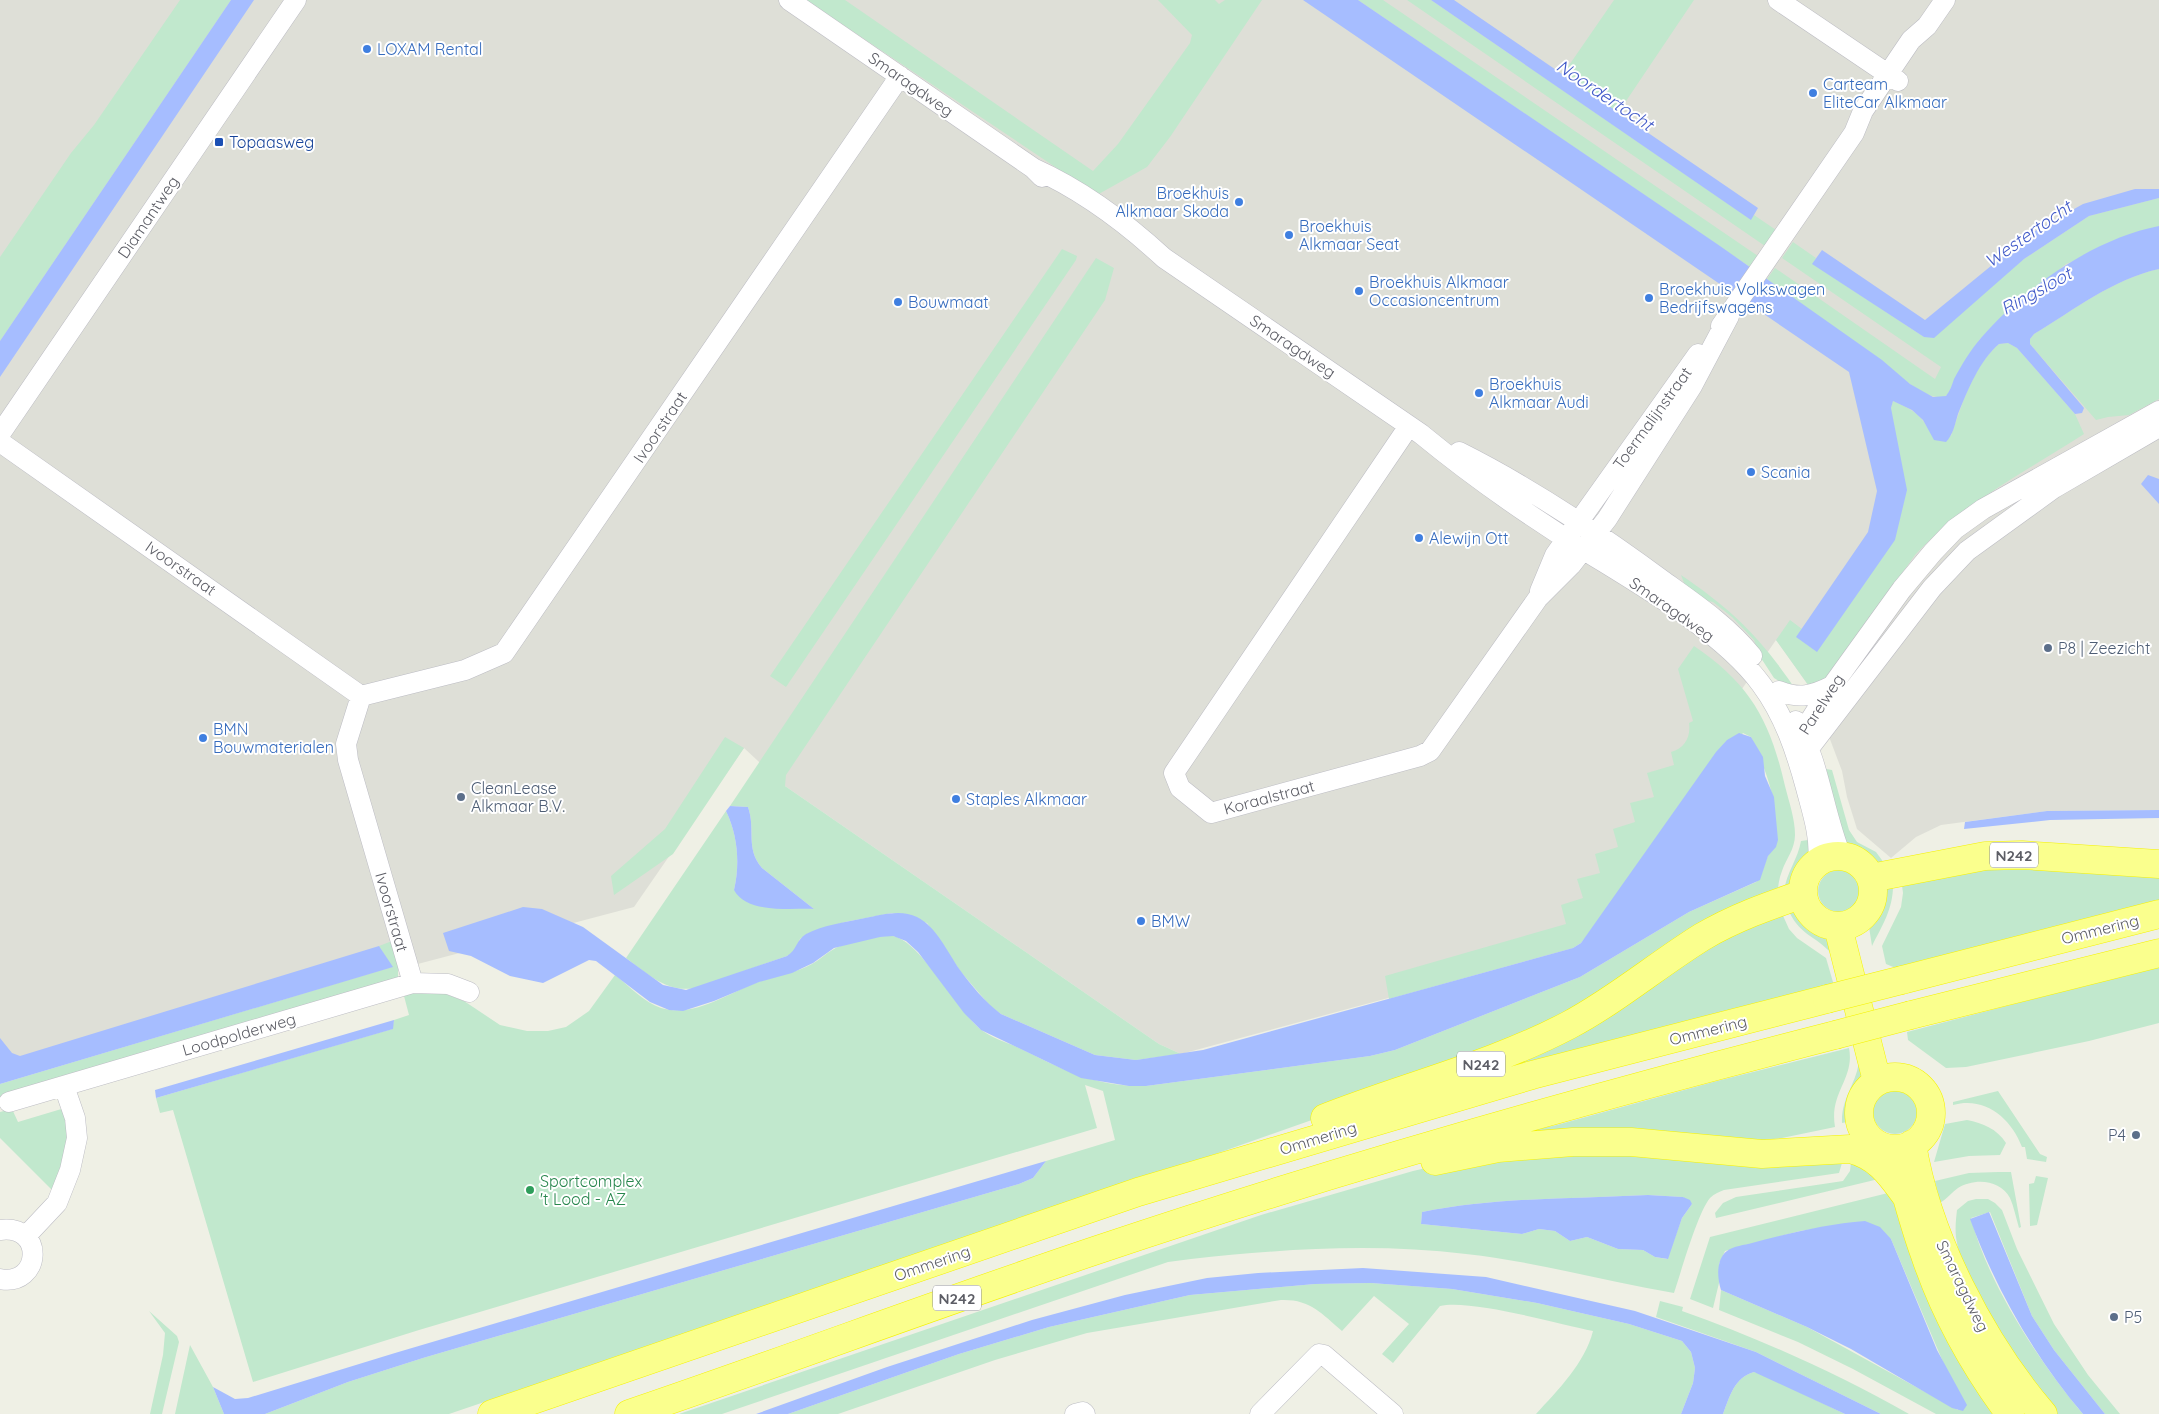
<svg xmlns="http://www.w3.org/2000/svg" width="2159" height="1414" font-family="Quicksand,sans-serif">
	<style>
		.industrial { fill: #dedfd7 }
		.green { fill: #c1e8cd; fill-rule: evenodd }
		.water { fill: #a6bdff }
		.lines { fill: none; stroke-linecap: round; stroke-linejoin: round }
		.minor-casing { stroke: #bdbdc4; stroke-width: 21 }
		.highway-casing { stroke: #f5f200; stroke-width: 29 }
		.minor { stroke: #fff; stroke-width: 20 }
		.highway { stroke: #faff8d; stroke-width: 28 }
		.highway-bridge-casing { stroke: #f5f200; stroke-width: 29; stroke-linecap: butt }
		.highway-bridge { stroke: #faff8d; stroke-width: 28 }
		.shop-dot { fill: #3f7fe0; stroke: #fff; stroke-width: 2 }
		.transit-dot { fill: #1a4fb4; stroke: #fff; stroke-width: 2 }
		.service-dot { fill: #5c6f8a; stroke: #fff; stroke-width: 2 }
		.leisure-dot { fill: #2e9e5b; stroke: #fff; stroke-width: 2 }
		.labels { text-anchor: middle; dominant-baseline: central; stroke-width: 4; stroke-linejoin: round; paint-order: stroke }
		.shield { fill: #fff; stroke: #8e8e94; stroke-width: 1 }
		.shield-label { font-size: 15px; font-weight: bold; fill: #5d5e66 }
		.shop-label { font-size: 16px; fill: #366cbe; stroke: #fff; text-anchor: start }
		.street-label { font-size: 16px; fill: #5d5e66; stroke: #fff }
		.transit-label { font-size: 16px; fill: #164399; stroke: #fff; text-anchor: start }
		.service-label { font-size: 16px; fill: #4e5e75; stroke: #fff; text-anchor: start }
		.leisure-label { font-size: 16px; fill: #27864d; stroke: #fff; text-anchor: start }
		.water-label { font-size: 18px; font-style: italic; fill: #425bc9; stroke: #fff }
	</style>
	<rect width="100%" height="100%" fill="#eff0e5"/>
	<!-- industrial -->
	<path class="industrial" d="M0,0H2159V810L2047,811L1941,825L1916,837L1891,858L1857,829L1847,797L1842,771L1811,689L1776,640L1589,909L1573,948L1181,1054L1159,1044L785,786L744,748L634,907L0,1074Z"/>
	<!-- green -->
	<path class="green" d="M180,0H231L0,341V257L71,153L94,125Z
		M806,0H845L1093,171L1118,144L1190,43L1192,35L1158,0H1215L1219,4L1225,0H1262L1170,137L1147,167L1097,195Z
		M1358,0H1383L1758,256L1750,267Z
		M1407,0H1431L1750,219L1754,215L1776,230L1765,246Z
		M1614,0H1694L1618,113L1563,74Z
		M2159,198V226L2066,264L2030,293L1980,339L1959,371L1948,394L1943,398L1927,395L1910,384L1767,279L1775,268L1935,379L1941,367L1782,258L1793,242L1816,258L1813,264L1924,337L2024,259L2089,216Z
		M1062,249L1077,256L1076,260L786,687L770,676Z
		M1096,258L1114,268L1105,300L786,775L785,786L1159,1044L1181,1054L1136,1060L1095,1055L1001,1014L991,1007L961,972L927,923L892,913L845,922L807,934L800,939L794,952L787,956L699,987C669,995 649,975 626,958L726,811C738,836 740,864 734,890L814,909L762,868C745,848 756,830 748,807L730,806Z
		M2159,269V399L2129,415L2108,417L2096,420L2030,344V339L2034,334C2074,310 2113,279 2159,269Z
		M2008,343L2017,348L2075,414L2084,434C2025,472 1963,503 1915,555L1826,680L1811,689L1776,640L1790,620L1802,629L1797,637L1895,540L1891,408L1893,401C1907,407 1920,413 1927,427L1951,436C1962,405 1973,366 1999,344Z
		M1681,575C1734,611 1762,639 1798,693L1774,678L1759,655L1754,640L1732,617L1713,602L1699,599L1686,588Z
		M1694,646C1750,684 1770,720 1785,786C1789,802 1795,819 1795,835C1795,849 1786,859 1782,871C1779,878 1778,886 1778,893L1482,1060L1170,1170L449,1414H265L348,1382L423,1358L1019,1184L1033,1178L1046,1161L1115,1140L1103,1091L1085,1085L1097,1128L419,1330L253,1382L173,1110L160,1113L156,1098L392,1029L394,1020L409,1015L404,996L423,990L446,994L464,1001L500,1025L527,1031H548L566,1027L589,1011L615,975C629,986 645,1003 661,1008C695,1018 728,993 758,982C776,976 795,973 812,964C820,960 826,953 834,949C845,942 880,935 893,936C919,940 956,1008 980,1029C990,1037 1005,1042 1017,1047C1062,1069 1094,1087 1146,1086L1370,1056L1395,1050L1580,977L1689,912L1756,882C1763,875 1763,867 1767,858C1786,818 1768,775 1751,737L1743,733L1581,943L1573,948L1389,999L1385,976L1566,924L1561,905L1583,898L1577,879L1600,873L1595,854L1618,847L1613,829L1635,822L1630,803L1654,797L1647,773L1674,765L1671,752C1685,749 1691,736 1689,723L1693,721L1678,669Z
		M725,737L744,748L673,854L614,895L611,876L665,829Z
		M1826,769L1832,770L1849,830L1857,842L1876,852L1887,867H1875L1867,859L1846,845Z
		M1808,840C1810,861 1802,882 1784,892C1786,873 1798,859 1801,841Z
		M1954,866L2159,870V904L1898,969L1886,964L1882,946L1901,907L1903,893L1901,878Z
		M1818 891a21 21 0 1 1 42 0a21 21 0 1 1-42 0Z
		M1882,883L1893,886C1893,909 1882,926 1872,946L1869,927L1881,903Z
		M1797,904L1810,925L1828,936L1832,954C1814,934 1799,936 1787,907Z
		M1780,909L1789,929L1797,938L1826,958L1835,989L1399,1097Z
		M392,941L398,968V979L0,1099V1084L392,967L379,946Z
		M2159,966V1023L2089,1041L1966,1067L1946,1068L1908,1040L1907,1032Z
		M1849,1048C1855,1079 1829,1092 1835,1127L1782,1138L1755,1141L1514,1132L1553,1126L1717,1081Z
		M1859,1059L1865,1082L1855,1097L1852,1121L1842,1123C1841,1097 1858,1082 1859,1059Z
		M1873 1112a22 22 0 1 1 44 0a22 22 0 1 1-44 0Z
		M1998,1091L2040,1154L2047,1157L2046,1162L2027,1159L2025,1147H2022C2011,1118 1985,1096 1953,1105V1102Z
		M68,1107L72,1128L56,1194L0,1138V1112L12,1109L18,1122Z
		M1967,1120C1983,1123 1997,1129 2006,1143L2000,1155L1969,1156L1934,1162L1945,1124Z
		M1529,1151L1842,1163L1839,1173L1832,1174L1724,1190C1719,1192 1714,1194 1710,1198C1698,1212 1681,1272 1674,1293C1604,1281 1537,1262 1466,1254C1375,1243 1282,1249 1191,1259L1168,1262L722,1414H679L1261,1215L1413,1171L1457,1161ZM1648,1195L1683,1197L1692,1204L1682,1218L1667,1259L1655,1257L1643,1250L1618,1249L1587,1237L1570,1241L1555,1231L1539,1229L1522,1234L1421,1224L1422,1212C1495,1197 1573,1199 1648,1195Z
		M1851,1162L1887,1177L1716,1218L1715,1213L1723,1203L1736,1197L1843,1181L1850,1171Z
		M1998,1172H2011L2021,1227L2019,1228C2016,1218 2014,1207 2010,1198C2000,1179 1974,1178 1958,1188C1952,1192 1947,1199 1940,1203L1935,1181L1969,1173Z
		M2036,1176L2048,1178L2037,1225L2030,1226L2029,1184L2034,1183Z
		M1892,1192L2001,1414H1936L1853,1369L1798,1342L1719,1310L1721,1290L1807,1327L1958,1410L1946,1369L1891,1239L1858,1222L1800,1231L1725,1251L1719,1264V1283L1713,1308L1690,1299L1710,1237Z
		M1976,1199H1988L1995,1203L2002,1210L2017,1249L2054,1324L2088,1375L2120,1414H2105L2054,1350L2032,1316L1990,1212L1971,1218C1988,1284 2039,1362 2083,1414H2054C2023,1367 1963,1292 1956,1237C1955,1228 1956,1219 1957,1210L1968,1201Z
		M1371,1283L1452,1289L1537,1303L1629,1324L1682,1341L1691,1352L1695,1368L1693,1383L1681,1414H1536C1558,1390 1585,1363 1593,1331C1558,1324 1471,1299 1440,1306L1393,1363L1382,1354L1409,1324L1374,1296L1342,1331C1321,1313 1310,1299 1281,1300L1087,1333L995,1360L838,1414H788L959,1354L1049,1327L1190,1295L1315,1284Z
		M1660,1301L1683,1307L1682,1311C1761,1339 1836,1373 1909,1414H1881L1756,1352L1656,1317Z
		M149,1311L177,1336L179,1342L162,1414H150L163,1355L165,1333Z
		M190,1345L213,1387L224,1414H175Z
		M1754,1372L1762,1374L1845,1414H1723C1730,1396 1734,1378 1754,1372Z"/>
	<!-- water -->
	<path class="water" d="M231,0H254L0,377V341Z
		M1303,0H1358L1720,246L1882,360L1910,384L1933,397L1946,396C1950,391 1952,385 1954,379C1961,366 1971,349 1981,338C2025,287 2093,239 2159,226V269C2113,279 2074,310 2034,334L2030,339V344L2084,408L2082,413L2075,414L2017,348L2008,343L1999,344C1979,361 1968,390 1958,414C1955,424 1953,435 1946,442L1934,440L1923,420L1912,410L1893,401L1891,408L1907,490L1895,540L1817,652L1796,637L1868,532L1877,491L1849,372Z
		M1431,0H1454L1758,208L1751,220Z
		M2135,189H2159V198L2089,216L2024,259L1934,338L1924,337L1812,264L1822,250L1925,320L2030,234L2083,204Z
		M2148,475L2159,479V504L2141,484Z
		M1739,733L1751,737L1763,757L1765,776L1774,797L1778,840L1776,847L1768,856L1760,880L1689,912L1580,977L1395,1050L1370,1056L1146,1086H1129L1081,1078L981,1030L964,1013L918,952L906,941L893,936L880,937L834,948L813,963L792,973L759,982L714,1001L683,1011L669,1010L650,1002L596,961L589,960L543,983L510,976L471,956L449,951L443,933L523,907L542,909L583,927L663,985L686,990L787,956C797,950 796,940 806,934C823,925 846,922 865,918C881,915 901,909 917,917C936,926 948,953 960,970C971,985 985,1002 1001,1014L1095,1055L1136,1060L1203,1050L1573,948L1581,943L1716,752L1727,740Z
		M730,806L748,807C756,830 745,848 762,868L814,909C790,908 747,914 734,890C740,864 738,836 726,811Z
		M2159,810V818L2050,820L1964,829L1965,822L2047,811Z
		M379,946L393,967L0,1084V1038L12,1053L20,1056Z
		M394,1020L393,1029L156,1098L155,1090Z
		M1046,1161L1033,1178L1019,1184L423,1358L348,1382L265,1414H224L213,1387L235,1399L248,1398L395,1353Z
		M1648,1195L1683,1197L1690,1200L1692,1204L1682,1218L1668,1259L1655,1257L1643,1250L1618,1249L1587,1237L1570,1241L1555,1231L1539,1229L1522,1234L1421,1224L1422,1212C1495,1197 1573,1199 1648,1195Z
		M1989,1212L2032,1316L2054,1350L2105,1414H2083C2034,1356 1996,1290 1970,1219Z
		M1865,1221L1880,1227L1891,1239L1937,1350L1967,1405L1963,1411L1952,1408L1851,1349L1807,1327L1721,1290C1717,1278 1716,1259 1727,1251C1733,1246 1745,1245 1752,1243C1789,1233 1827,1224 1865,1221Z
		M1363,1268L1486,1277L1635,1311L1756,1352L1881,1414H1845L1754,1372C1734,1378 1730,1396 1723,1414H1681L1693,1383L1695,1368L1691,1352L1682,1341L1629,1324L1537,1303L1452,1289L1371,1283L1315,1284L1190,1295L1049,1327L959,1354L788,1414H756L887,1367L1032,1320L1125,1295L1207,1278L1258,1273Z"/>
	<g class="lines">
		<!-- minor casing -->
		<g class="minor-casing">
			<path id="minor" d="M789,0L1033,168L1042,177
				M1778,0L1898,81
				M1033,168C1082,190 1125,222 1164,258L1421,434C1472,476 1528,515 1584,550C1639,584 1723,632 1761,684C1784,715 1796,751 1806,788C1812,811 1821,837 1818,862
				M1721,326L1854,133L1863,111L1911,40L1927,26L1945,0
				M1409,426L1174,773L1180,788L1211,813L1420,756L1430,751L1538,598L1571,565L1607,519L1692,386L1729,316
				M0,434L296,0
				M0,442L361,696
				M1459,452C1531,488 1597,532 1662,580C1694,603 1727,625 1752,656
				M1540,591L1555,555L1698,354
				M1779,691C1800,699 1812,696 1832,686
				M361,696L465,670L504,653L900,76
				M361,696L346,744L348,760L413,983
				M1796,721C1820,764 1823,811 1841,856
				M1797,741L1832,686L1902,589L1933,552L1955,529L1983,509L2159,411
				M1810,747L1932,588L1967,551L2054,488L2159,427
				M9,1102L413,983L448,984L469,992
				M0,1230C46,1224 41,1287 0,1279
				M26,1236L57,1203L70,1170L77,1138L75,1118L64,1086
				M1075,1414L1083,1412L1085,1414
				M1260,1414L1319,1354L1324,1355L1393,1414"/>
		</g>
		<!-- highway casing -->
		<g class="highway-casing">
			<path id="highway" d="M1803 891a35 35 0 1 1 70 0a35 35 0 1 1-70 0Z
				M1871,878L1985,856L2022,855L2159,864
				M1838,927L1877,1081
				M1902,980L2159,914
				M1911,1015L2159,953
				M1859 1113a36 36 0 1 1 72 0a36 36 0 1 1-72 0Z
				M1325,1118C1406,1086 1491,1066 1569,1025C1616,1000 1657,965 1702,937C1734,918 1768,906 1803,894
				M1912,1144C1927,1237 1982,1343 2043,1414
				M1893,1149C1904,1184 1912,1220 1925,1255C1944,1311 1975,1367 2010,1414
				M1435,1161L1498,1148L1573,1142H1631L1762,1154L1850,1149C1878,1156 1890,1174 1906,1196
				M492,1414L1138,1192L1532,1075L1827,999
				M629,1414C788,1360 944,1301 1103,1248C1344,1167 1589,1098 1835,1035"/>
		</g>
		<!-- minor -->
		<use href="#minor" class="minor"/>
		<!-- highway -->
		<use href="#highway" class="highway"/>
		<!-- highway-bridge casing -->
		<g class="highway-bridge-casing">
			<path id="highway-bridge" d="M1827,999L1902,980
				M1835,1035L1911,1015"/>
		</g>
		<!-- highway-bridge -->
		<use href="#highway-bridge" class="highway-bridge"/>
	</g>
	<!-- markers -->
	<g class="shop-dot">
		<circle cx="367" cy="49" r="5"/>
		<circle cx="1813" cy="93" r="5"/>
		<circle cx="1239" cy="202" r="5"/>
		<circle cx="1289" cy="235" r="5"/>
		<circle cx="1359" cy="291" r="5"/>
		<circle cx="1649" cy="298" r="5"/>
		<circle cx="898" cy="302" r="5"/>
		<circle cx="1479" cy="393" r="5"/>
		<circle cx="1751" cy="472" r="5"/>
		<circle cx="1419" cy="538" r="5"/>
		<circle cx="203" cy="738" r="5"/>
		<circle cx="956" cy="799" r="5"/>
		<circle cx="1141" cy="921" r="5"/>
	</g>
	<rect class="transit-dot" x="214" y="137" width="10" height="10" rx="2.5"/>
	<g class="service-dot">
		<circle cx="2048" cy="648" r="5"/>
		<circle cx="461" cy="797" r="5"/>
		<circle cx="2136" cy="1135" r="5"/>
		<circle cx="2114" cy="1317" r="5"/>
	</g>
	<circle class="leisure-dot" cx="530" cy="1190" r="5"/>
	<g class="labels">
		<!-- shield labels -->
		<g class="shield">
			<rect x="1990" y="842.5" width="48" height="25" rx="4"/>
			<rect x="1457" y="1051.5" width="48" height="25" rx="4"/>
			<rect x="933" y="1285.5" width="48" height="25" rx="4"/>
		</g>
		<g class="shield-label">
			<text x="2014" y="855">N242</text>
			<text x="1481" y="1064">N242</text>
			<text x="957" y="1298">N242</text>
		</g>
		<!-- shop labels -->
		<g class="shop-label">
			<text x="377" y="49">LOXAM Rental</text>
			<text x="1823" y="84">Carteam<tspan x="1823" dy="18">EliteCar Alkmaar</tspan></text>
			<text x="1229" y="193" text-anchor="end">Broekhuis<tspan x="1229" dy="18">Alkmaar Skoda</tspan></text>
			<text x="1299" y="226">Broekhuis<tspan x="1299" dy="18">Alkmaar Seat</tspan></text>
			<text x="1369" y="282">Broekhuis Alkmaar<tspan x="1369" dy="18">Occasioncentrum</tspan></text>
			<text x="1659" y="289">Broekhuis Volkswagen<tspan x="1659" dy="18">Bedrijfswagens</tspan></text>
			<text x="908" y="302">Bouwmaat</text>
			<text x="1489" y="384">Broekhuis<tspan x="1489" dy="18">Alkmaar Audi</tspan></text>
			<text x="1761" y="472">Scania</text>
			<text x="1429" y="538">Alewijn Ott</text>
			<text x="213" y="729">BMN<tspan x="213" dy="18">Bouwmaterialen</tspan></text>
			<text x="966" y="799">Staples Alkmaar</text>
			<text x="1151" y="921">BMW</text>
		</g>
		<!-- street labels -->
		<g class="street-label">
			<text transform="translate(911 84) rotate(35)">Smaragdweg</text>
			<text transform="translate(148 217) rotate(-56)">Diamantweg</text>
			<text transform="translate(1293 346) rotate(34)">Smaragdweg</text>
			<text transform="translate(1652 418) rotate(-54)">Toermalijnstraat</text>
			<text transform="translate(660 427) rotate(-56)">Ivoorstraat</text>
			<text transform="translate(181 568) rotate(35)">Ivoorstraat</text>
			<text transform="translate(1672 609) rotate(35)">Smaragdweg</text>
			<text transform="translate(1821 704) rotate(-57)">Parelweg</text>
			<text transform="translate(1269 797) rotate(-15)">Koraalstraat</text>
			<text transform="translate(392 912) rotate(74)">Ivoorstraat</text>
			<text transform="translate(2100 929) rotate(-14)">Ommering</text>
			<text transform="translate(1708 1030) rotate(-14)">Ommering</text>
			<text transform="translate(239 1034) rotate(-16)">Loodpolderweg</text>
			<text transform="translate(1318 1138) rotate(-17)">Ommering</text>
			<text transform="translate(932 1263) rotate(-19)">Ommering</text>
			<text transform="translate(1963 1286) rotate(64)">Smaragdweg</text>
		</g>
		<!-- transit labels -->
		<g class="transit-label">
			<text x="229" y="142">Topaasweg</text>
		</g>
		<!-- service labels -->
		<g class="service-label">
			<text x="2058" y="648">P8 | Zeezicht</text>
			<text x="471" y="788">CleanLease<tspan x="471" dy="18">Alkmaar B.V.</tspan></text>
			<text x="2126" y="1135" text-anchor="end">P4</text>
			<text x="2124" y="1317">P5</text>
		</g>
		<!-- leisure labels -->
		<g class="leisure-label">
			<text x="540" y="1181">Sportcomplex<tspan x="540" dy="18">'t Lood - AZ</tspan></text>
		</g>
		<!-- water labels -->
		<g class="water-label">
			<text transform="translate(1605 95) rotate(34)">Noordertocht</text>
			<text transform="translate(2028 234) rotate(-35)">Westertocht</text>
			<text transform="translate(2036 291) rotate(-29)">Ringsloot</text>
		</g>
	</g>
</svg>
